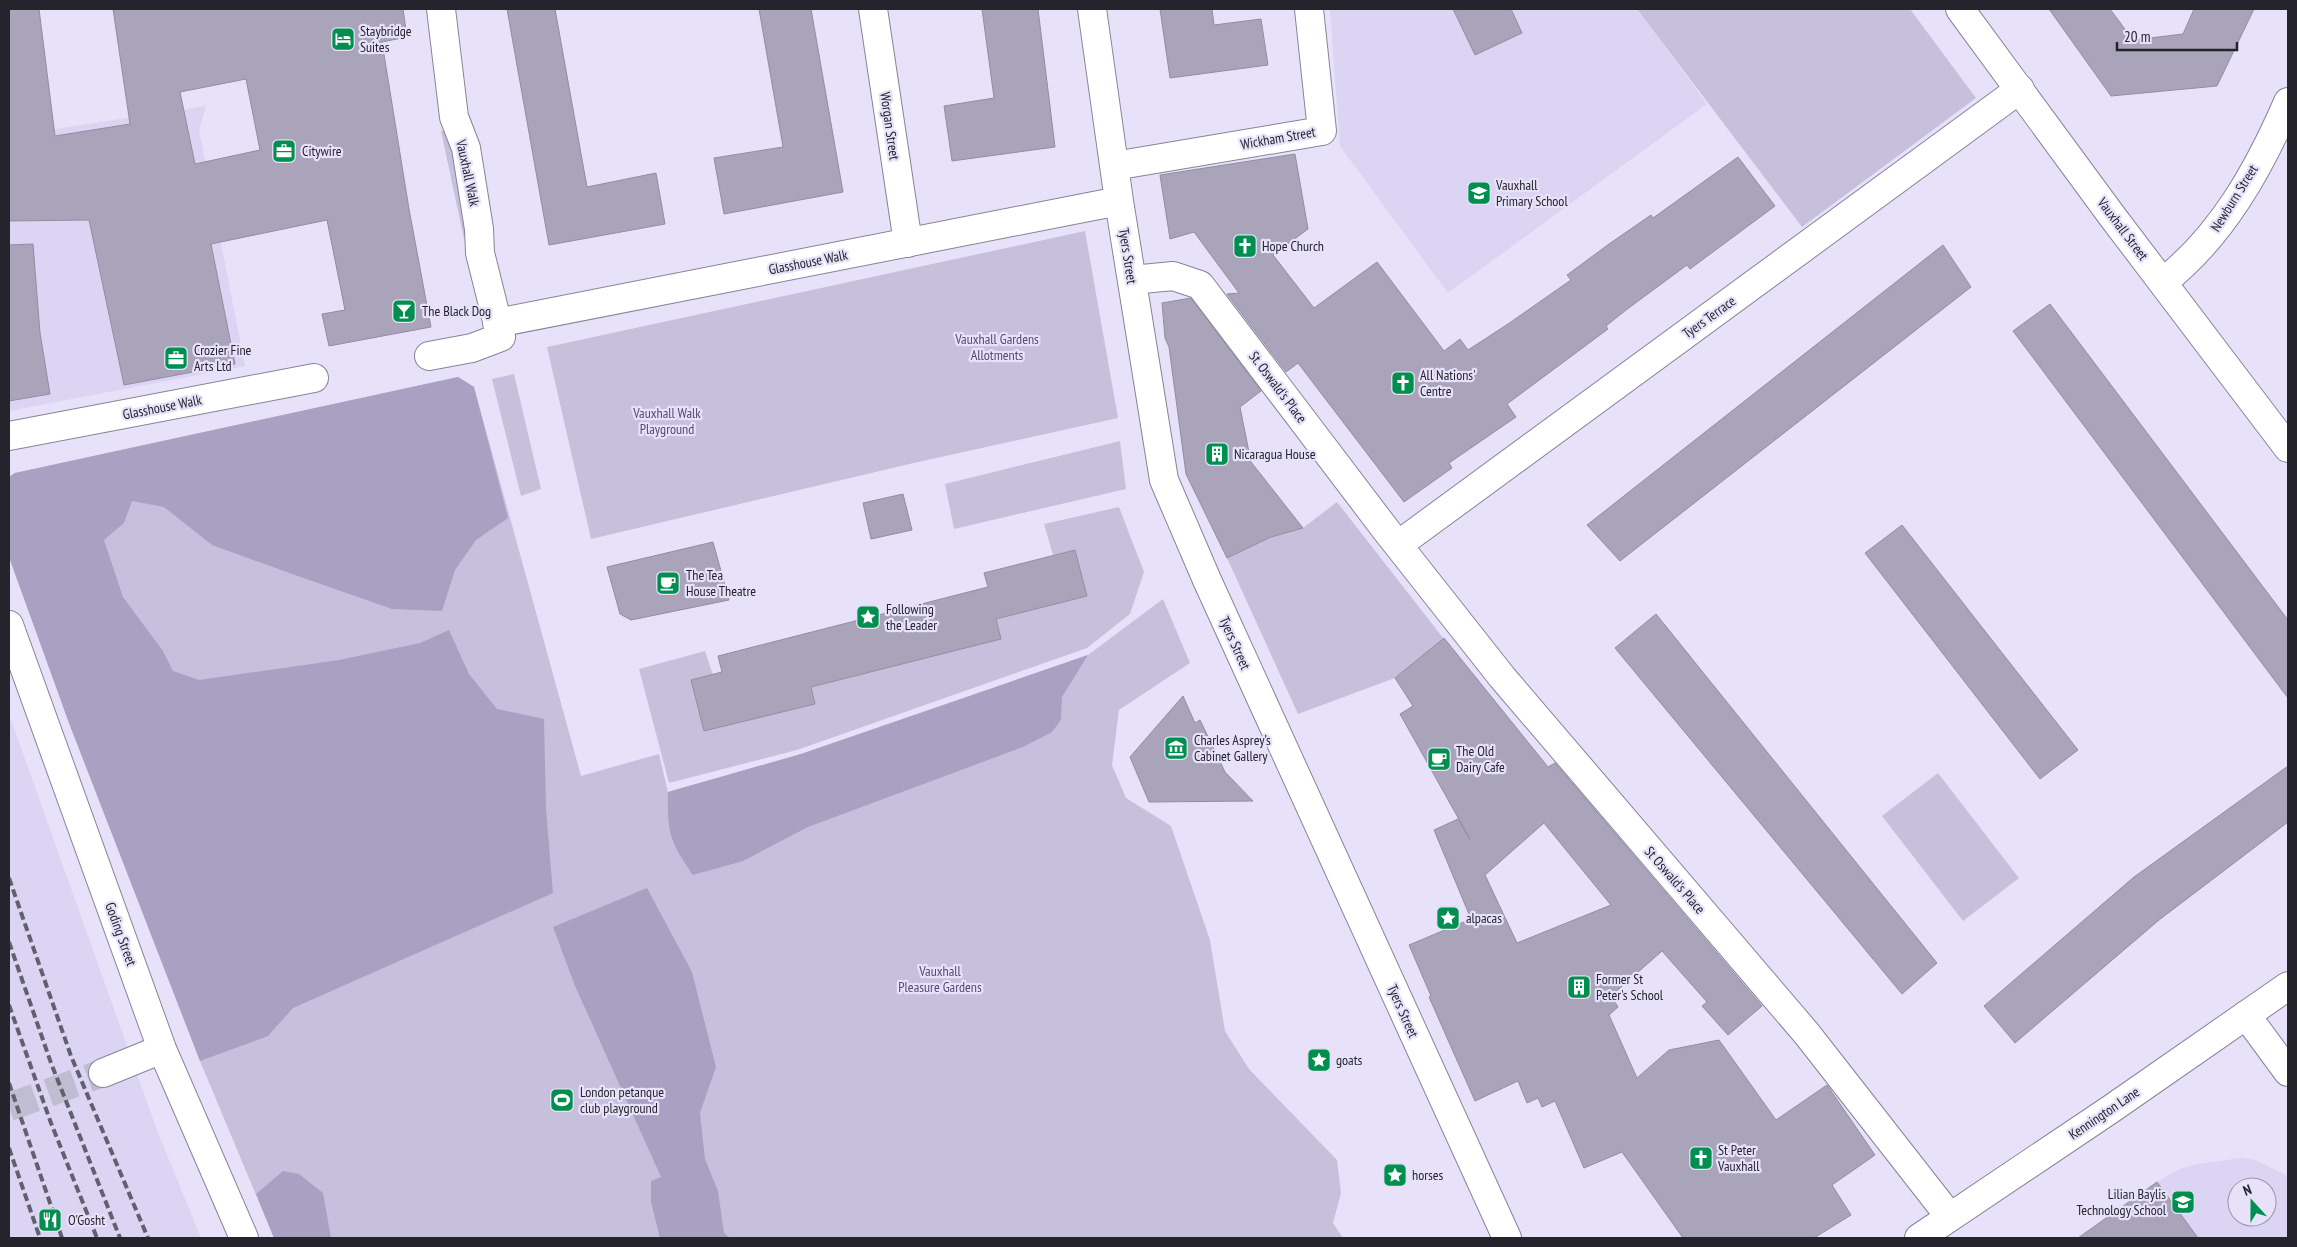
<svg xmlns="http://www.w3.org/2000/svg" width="2297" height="1247" font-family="'PT Sans Narrow',sans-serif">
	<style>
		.built { fill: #dbd4f2; fill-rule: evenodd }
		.green { fill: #c7c0dd }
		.forest { fill: #a8a1c2 }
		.building { fill: #a9a4ba; stroke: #928da2; fill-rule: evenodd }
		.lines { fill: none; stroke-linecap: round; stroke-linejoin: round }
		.street-tunnel { stroke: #c0bcd1; stroke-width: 28; stroke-dasharray: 28 14; stroke-linecap: butt }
		.street-casing { stroke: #878398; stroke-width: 30 }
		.highway-casing { stroke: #878398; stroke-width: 30 }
		.street { stroke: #fff; stroke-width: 28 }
		.highway { stroke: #fff; stroke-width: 28 }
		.rail { stroke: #62606d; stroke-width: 4; stroke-dasharray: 8 4; stroke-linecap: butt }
		.labels { text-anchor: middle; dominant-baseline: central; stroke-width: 4.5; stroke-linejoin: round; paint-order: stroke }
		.poi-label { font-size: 14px; fill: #25242c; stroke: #e7e2fa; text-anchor: start }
		.street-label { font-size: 14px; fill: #25242c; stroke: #e7e2fa }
		.park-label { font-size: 14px; fill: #554878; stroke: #e7e2fa }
	</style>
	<rect width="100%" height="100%" fill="#e7e2fa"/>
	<!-- built -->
	<path class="built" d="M1330,9H1637L1707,104L1448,293L1340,146Z
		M206,106L199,130L245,366L9,411V136Z
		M9,714L157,1130L201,1238H9Z
		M2241,1158L2255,1160L2288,1176V1238H2078L2157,1182L2180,1169L2197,1164ZM2237,1187H2267V1217H2237Z"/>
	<!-- green -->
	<path class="green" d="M1637,9H1910L1976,98L1802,227Z
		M452,129L475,237L464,239L441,131Z
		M1085,231L1118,418L918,462L591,539L547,347Z
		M514,374L541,489L521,496L492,379Z
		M458,377L474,387L581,776L659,754L668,792L801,754L1088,655L1163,599L1190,663L1119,710L1112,765L1126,798L1171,826L1210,940L1225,1031L1249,1069L1337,1160L1341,1193L1333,1223L1343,1238H274L200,1061L69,723L9,557V477L15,473Z
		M1120,441L1126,489L954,529L945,484Z
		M1337,502L1444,639L1395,678L1298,714L1227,558L1271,537L1303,528Z
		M1119,507L1144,572L1130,614L1087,648L797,750L669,783L639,669L705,651L713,675L705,731L815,704L811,687L1001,639L996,619L1087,596L1075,550L1053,555L1044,524Z
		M1938,773L2019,878L1963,921L1882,816Z"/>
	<!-- forest -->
	<path class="forest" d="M458,377L474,387L508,518L476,540L455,570L442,611L392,609L295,575L212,545L164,507L132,501L124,523L104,540L123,597L163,651L173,671L199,680L339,660L420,643L449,630L469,674L497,709L544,719L546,808L553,893L293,1008L268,1036L200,1061L69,723L9,557V477L15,473Z
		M1088,655L1062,697L1061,720L1052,732L1023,747L808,827L743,861L693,875C670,842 667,833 668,792L801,754Z
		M647,888L692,972L716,1067L700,1113L705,1159L718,1191L724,1233L730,1238H660L651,1202V1181L661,1177L575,986L553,927Z
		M283,1171L299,1174L323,1193L331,1238H274L256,1194Z"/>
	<!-- building -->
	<path class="building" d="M9,9H39L55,136L130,124L113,9H403L407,37L382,42L409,209L431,327L329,346L322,314L345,310L327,220L211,244L235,364L124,385L89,220L9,221ZM246,79L260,150L195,164L180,92Z
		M507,9H555L587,187L656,173L665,224L549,245Z
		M759,9H811L843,192L724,214L714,158L783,147Z
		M982,9H1038L1055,147L952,161L944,106L994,98Z
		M1160,9H1212L1214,25L1261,19L1268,65L1170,78Z
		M1453,9H1511L1522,33L1475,55Z
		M2049,9H2110L2133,40L2183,34L2194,9H2254L2217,86L2111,96Z
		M1295,154L1308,229L1273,255L1314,308L1377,262L1444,351L1460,339L1468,350L1508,324L1571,280L1567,275L1609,244L1651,215L1653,218L1738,157L1775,206L1690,269L1687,265L1626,310L1606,326L1608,329L1507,404L1516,417L1449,463L1452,468L1404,502L1298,363L1286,372L1227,294L1239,293L1194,232L1170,239L1160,175Z
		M33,244L40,333L50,394L9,401V245Z
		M1943,245L1971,287L1620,561L1587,525Z
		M1191,298L1261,391L1240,407L1251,462L1303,528L1271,537L1227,558L1186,474L1169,347L1165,338L1162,303Z
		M2050,304L2288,620V698L2013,331Z
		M903,494L912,530L871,539L863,503Z
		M1902,525L2078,750L2040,779L1865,553Z
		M713,542L729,600L631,620L620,614L607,567Z
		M1075,550L1087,596L996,619L1001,639L811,687L815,704L704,731L691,680L722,672L718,656L988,587L984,573Z
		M1656,614L1937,963L1902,994L1615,648Z
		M1444,638L1548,767L1555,763L1762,1006L1728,1035L1702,1006L1707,1002L1662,951L1611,996L1618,1007L1609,1015L1637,1078L1669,1050L1719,1040L1776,1120L1827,1085L1875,1155L1832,1185L1851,1215L1814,1238H1683L1622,1152L1584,1168L1555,1101L1542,1107L1538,1098L1527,1103L1518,1081L1475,1101L1429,997L1431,996L1409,945L1471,919L1434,830L1458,819L1470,839L1400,714L1413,706L1395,678ZM1544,823L1611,905L1517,943L1485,875Z
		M1183,696L1195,723L1200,720L1225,772L1253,801L1149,802L1130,757Z
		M2288,766V822L2159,920L2015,1043L1984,1006L2134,877Z
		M2157,1182L2198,1238H2078Z"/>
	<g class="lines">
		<!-- street-tunnel -->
		<path class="street-tunnel" d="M9,1107L103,1073"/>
		<!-- street casing -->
		<g class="street-casing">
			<path id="street" d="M873,9L908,243
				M1092,9L1119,201L1164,480L1207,580L1507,1238
				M1960,9L2112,216L2288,448
				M1114,166L1322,131L1309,9
				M1132,280L1173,276L1200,285L1386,530L1502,677L1807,1034L1950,1217
				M2163,282C2222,236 2259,169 2288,102
				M497,323L1119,201
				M429,356L472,348L501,337L480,253L479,229L466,148L454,117L441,9
				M9,436L314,378
				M1398,545L2020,89
				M9,625L162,1049L244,1238
				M2246,1015L2288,1072
				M103,1073L162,1049"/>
		</g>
		<!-- highway casing -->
		<g class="highway-casing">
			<path id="highway" d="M1919,1238L2111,1109L2288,986"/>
		</g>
		<!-- street -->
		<use href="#street" class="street"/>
		<!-- highway -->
		<use href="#highway" class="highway"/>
		<!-- rail -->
		<path class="rail" d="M9,878L71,1056L148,1238
			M9,942L51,1063L120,1238
			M9,1005L51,1123L97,1238
			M9,1083L62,1238
			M9,1148L40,1238"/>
	</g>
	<!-- icons -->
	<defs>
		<g id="hotel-square" transform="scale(1.25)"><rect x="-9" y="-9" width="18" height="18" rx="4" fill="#008f4e" stroke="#e7e2fa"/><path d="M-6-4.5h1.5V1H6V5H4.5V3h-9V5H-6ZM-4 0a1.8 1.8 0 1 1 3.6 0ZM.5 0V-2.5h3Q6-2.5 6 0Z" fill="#fff"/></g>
		<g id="office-square" transform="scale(1.25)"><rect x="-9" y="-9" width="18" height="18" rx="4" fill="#008f4e" stroke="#e7e2fa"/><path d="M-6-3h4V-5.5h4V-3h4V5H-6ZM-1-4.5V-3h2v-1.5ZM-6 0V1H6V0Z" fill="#fff"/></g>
		<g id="school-square" transform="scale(1.25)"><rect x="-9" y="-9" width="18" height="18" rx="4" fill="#008f4e" stroke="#e7e2fa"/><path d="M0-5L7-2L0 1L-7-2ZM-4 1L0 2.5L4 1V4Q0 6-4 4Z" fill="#fff"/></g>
		<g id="church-square" transform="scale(1.25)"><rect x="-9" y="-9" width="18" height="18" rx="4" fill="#008f4e" stroke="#e7e2fa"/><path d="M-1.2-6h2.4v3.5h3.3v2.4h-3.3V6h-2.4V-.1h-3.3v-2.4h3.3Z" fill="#fff"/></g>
		<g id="bar-square" transform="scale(1.25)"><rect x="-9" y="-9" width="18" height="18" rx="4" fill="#008f4e" stroke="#e7e2fa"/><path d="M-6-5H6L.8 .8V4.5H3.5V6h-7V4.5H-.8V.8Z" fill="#fff"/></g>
		<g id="building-square" transform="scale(1.25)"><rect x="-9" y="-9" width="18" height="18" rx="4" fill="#008f4e" stroke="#e7e2fa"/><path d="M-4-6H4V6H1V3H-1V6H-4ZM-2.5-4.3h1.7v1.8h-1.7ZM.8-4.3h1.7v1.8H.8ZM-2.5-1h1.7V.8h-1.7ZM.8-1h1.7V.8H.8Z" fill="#fff"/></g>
		<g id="cafe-square" transform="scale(1.25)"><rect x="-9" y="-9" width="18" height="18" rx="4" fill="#008f4e" stroke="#e7e2fa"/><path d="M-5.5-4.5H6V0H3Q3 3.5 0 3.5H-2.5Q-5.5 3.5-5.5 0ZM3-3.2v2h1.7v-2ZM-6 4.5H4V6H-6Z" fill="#fff"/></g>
		<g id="sight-square" transform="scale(1.25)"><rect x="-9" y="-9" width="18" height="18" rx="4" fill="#008f4e" stroke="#e7e2fa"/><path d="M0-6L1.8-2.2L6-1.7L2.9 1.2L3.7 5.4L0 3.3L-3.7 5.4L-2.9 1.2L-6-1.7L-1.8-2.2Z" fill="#fff"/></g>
		<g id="museum-square" transform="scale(1.25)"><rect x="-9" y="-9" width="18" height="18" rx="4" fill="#008f4e" stroke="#e7e2fa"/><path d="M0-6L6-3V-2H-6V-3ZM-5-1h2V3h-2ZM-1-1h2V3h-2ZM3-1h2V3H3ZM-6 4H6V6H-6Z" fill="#fff"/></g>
		<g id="stadium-square" transform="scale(1.25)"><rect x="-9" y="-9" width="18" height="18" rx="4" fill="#008f4e" stroke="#e7e2fa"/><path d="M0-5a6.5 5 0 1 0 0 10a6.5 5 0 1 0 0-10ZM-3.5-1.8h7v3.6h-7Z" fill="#fff"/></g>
		<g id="restaurant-square" transform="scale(1.25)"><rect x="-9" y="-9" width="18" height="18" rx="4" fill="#008f4e" stroke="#e7e2fa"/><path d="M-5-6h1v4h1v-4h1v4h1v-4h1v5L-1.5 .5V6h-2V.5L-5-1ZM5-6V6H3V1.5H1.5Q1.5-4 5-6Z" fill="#fff"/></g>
	</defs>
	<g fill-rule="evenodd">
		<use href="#hotel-square" x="343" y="39"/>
		<use href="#office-square" x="284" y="151"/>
		<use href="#school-square" x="1479" y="193"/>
		<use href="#church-square" x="1245" y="246"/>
		<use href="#bar-square" x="404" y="311"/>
		<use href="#office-square" x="176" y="358"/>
		<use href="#church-square" x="1403" y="383"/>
		<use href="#building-square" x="1217" y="454"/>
		<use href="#cafe-square" x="668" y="583"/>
		<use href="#sight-square" x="868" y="617"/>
		<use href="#museum-square" x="1176" y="748"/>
		<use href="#cafe-square" x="1439" y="759"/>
		<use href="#sight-square" x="1448" y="918"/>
		<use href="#building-square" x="1579" y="987"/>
		<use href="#sight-square" x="1319" y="1060"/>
		<use href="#stadium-square" x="562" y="1100"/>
		<use href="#church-square" x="1701" y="1158"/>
		<use href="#sight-square" x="1395" y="1175"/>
		<use href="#school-square" x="2183" y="1202"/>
		<use href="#restaurant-square" x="50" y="1220"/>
	</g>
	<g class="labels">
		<!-- poi labels -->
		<g class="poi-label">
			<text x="360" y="31">Staybridge<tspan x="360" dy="16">Suites</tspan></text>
			<text x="302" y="151">Citywire</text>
			<text x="1496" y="185">Vauxhall<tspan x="1496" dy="16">Primary School</tspan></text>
			<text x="1262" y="246">Hope Church</text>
			<text x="422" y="311">The Black Dog</text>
			<text x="194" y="350">Crozier Fine<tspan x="194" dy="16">Arts Ltd</tspan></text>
			<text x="1420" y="375">All Nations'<tspan x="1420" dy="16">Centre</tspan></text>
			<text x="1234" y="454">Nicaragua House</text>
			<text x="686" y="575">The Tea<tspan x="686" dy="16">House Theatre</tspan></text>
			<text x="886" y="609">Following<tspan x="886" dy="16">the Leader</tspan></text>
			<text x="1194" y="740">Charles Asprey’s<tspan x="1194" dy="16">Cabinet Gallery</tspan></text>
			<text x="1456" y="751">The Old<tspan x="1456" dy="16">Dairy Cafe</tspan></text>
			<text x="1466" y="918">alpacas</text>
			<text x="1596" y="979">Former St<tspan x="1596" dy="16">Peter's School</tspan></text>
			<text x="1336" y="1060">goats</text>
			<text x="580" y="1092">London petanque<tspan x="580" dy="16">club playground</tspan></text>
			<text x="1718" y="1150">St Peter<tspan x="1718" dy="16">Vauxhall</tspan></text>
			<text x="1412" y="1175">horses</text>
			<text x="2166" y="1194" text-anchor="end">Lilian Baylis<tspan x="2166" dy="16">Technology School</tspan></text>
			<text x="68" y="1220">O'Gosht</text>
		</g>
		<!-- street labels -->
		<g class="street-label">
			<text transform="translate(890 126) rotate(82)">Worgan Street</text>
			<text transform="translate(1278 138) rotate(-10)">Wickham Street</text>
			<text transform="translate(468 173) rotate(78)">Vauxhall Walk</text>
			<text transform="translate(2234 198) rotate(-58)">Newburn Street</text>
			<text transform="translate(2123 229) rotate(53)">Vauxhall Street</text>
			<text transform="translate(1128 256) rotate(81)">Tyers Street</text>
			<text transform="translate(808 262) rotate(-11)">Glasshouse Walk</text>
			<text transform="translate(1709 317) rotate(-36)">Tyers Terrace</text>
			<text transform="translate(1278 387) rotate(53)">St. Oswald's Place</text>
			<text transform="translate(162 407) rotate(-11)">Glasshouse Walk</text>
			<text transform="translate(1235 643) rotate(66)">Tyers Street</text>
			<text transform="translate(1675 880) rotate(49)">St Oswald's Place</text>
			<text transform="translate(121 934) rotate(70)">Goding Street</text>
			<text transform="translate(1403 1011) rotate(66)">Tyers Street</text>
			<text transform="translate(2104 1113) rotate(-34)">Kennington Lane</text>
		</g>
		<!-- park labels -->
		<g class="park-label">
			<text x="997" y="339">Vauxhall Gardens<tspan x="997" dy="16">Allotments</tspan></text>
			<text x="667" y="413">Vauxhall Walk<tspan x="667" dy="16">Playground</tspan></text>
			<text x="940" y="971">Vauxhall<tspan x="940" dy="16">Pleasure Gardens</tspan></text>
		</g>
	</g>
	<!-- border -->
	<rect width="2297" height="1247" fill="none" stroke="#25242c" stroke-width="20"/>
	<!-- north arrow -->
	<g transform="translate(2252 1202) rotate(339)"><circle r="24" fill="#e7e2fa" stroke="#9996a8"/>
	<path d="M0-4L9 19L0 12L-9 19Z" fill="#008f4e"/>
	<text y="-8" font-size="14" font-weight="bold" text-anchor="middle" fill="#25242c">N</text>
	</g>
	<!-- scale -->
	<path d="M2117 42v8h120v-8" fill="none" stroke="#25242c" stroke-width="2.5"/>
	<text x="2124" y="42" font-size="15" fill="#25242c" stroke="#e7e2fa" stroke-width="4" paint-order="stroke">20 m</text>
</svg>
